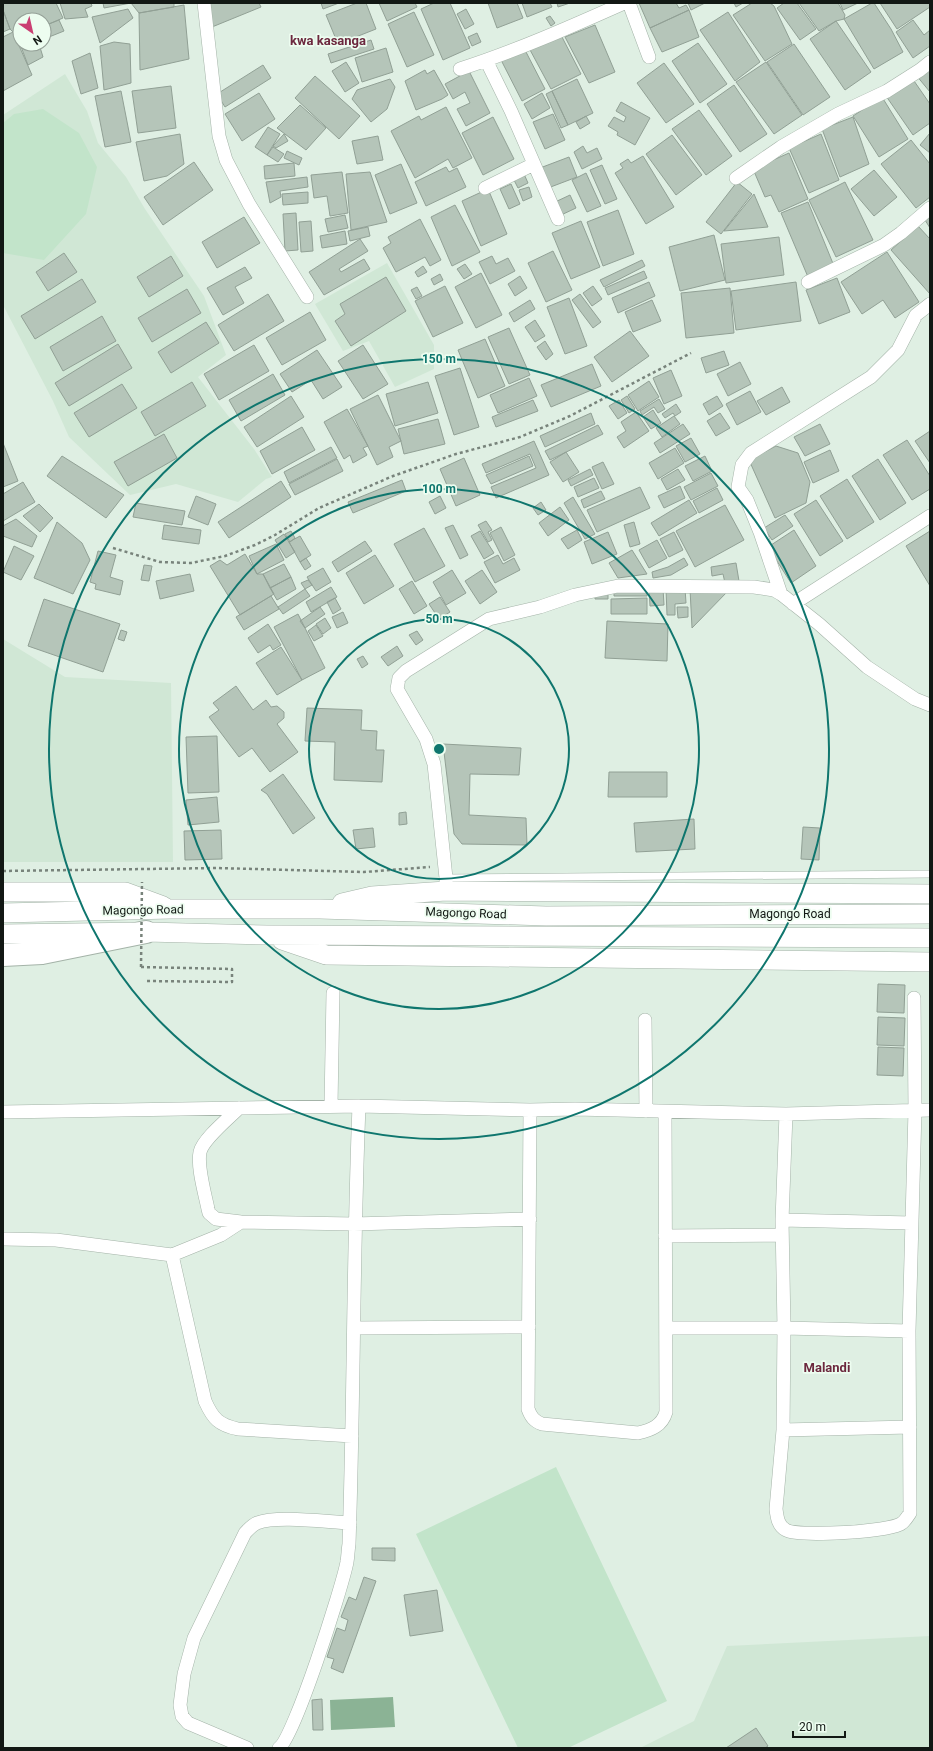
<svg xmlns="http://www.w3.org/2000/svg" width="933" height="1751" font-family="Roboto,sans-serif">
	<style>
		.built { fill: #d0e7d5 }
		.green { fill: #c2e4ca }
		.water { fill: #8bb395 }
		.building { fill: #b5c5b9; stroke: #91a095 }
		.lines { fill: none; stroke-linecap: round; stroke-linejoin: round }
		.service-casing { stroke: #a4b3a8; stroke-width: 8 }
		.minor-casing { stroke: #a4b3a8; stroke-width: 14 }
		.secondary-casing { stroke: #a4b3a8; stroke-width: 20 }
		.trunk-casing { stroke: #a4b3a8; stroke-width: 24 }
		.path { stroke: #78837b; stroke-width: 2.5; stroke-dasharray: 3 3; stroke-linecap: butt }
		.service { stroke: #fff; stroke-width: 7 }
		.minor { stroke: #fff; stroke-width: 13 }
		.secondary { stroke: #fff; stroke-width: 19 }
		.trunk { stroke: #fff; stroke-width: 22 }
		.path-bridge { stroke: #78837b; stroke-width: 2.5; stroke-dasharray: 3 3; stroke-linecap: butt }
		.ring { fill: none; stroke: #0f766e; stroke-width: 2 }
		.labels { text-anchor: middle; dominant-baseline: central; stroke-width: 3.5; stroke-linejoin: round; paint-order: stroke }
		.street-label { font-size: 12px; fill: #121814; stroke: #edfdf0 }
		.neighbourhood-label { font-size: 13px; font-weight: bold; fill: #6c283e; stroke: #edfdf0 }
		.centre { fill: #0f766e; stroke: #edfdf0; stroke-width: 2 }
		.ring-label { font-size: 12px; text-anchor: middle; font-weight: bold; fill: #0f766e; stroke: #edfdf0; stroke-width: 3.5; stroke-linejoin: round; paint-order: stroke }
	</style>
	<rect width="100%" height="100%" fill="#dfefe3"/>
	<!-- built -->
	<path class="built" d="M65,74L87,111L98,143L126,177L145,209L204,296L226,355L198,377L254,449L272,477L266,479L238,502L176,484L130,495L69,437L53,401L3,305V115Z
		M387,263L434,345V369L395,387L369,341L343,351L315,304Z
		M3,639L65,677L171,683L173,862H3Z
		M930,1636V1748H640L694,1721L727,1646Z"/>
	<!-- green -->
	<path class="green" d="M43,109L79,133L97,167L86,214L44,260L3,253V123L14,114Z
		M556,1467L667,1701L568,1748H518L416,1534Z"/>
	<!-- water -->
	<path class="water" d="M393,1697L395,1727L331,1730L330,1700Z"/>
	<!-- building -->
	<path class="building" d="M3,3H56L63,18L44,26V20H20V35L17,36L10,29L3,10Z
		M60,3H91L92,6L85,9L88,17L65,19Z
		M103,3H131L104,8Z
		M131,3H174V7L139,13Z
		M208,3H259L261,7L212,27Z
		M321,3H339L323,9Z
		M357,3H366L376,29L338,44L326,15Z
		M379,3H415L417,7L387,21Z
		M434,3H450L470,48L443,60L421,9Z
		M488,3H517L523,18L497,28Z
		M522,3H550L552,7L527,17Z
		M557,3H570L558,7Z
		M639,3H676L679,8L686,5L689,10L650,28Z
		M688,3H705L691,10Z
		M734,3H743L736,7Z
		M752,3H770L774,6L792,44L765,61L733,15Z
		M784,3H797L816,29L800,40L777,8Z
		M799,3H838L845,15L844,19L836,21L819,31Z
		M840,3H858L843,10Z
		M872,3H874L891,29L903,52L874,69L844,19Z
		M880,3H930V7L897,29Z
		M184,5L189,59L140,70L139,13Z
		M128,9L133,18L100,43L92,17Z
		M466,9L474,24L465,29L457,14Z
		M3,10L10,29L3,32Z
		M689,10L699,37L662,52L650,28Z
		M414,12L434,55L407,67L388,24Z
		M728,12L760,62L735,81L700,30Z
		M550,16L555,23L551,26L546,18Z
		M59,20L64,31L44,39V26Z
		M913,20L924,35L930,30V46L913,58L896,32Z
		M836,21L871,72L845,90L810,39Z
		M595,25L615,72L589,83L565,37Z
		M13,32L32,75L3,91V37Z
		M477,33L481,42L472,46L468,37Z
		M562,37L581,74L551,89L529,48Z
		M371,40L374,49L331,63L328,54Z
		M114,42L130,44L131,83L104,90L100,46Z
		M698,43L727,84L700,103L672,61Z
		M20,44H39L43,57L28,65Z
		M794,44L830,97L803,115L767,62Z
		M386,48L393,72L362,82L355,58Z
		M525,50L545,89L522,101L500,58Z
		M90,53L98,88L81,94L72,61Z
		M346,62L359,83L345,92L332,71Z
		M766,62L802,115L774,134L736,82Z
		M664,63L694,104L666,123L637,83Z
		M930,64V92L916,75Z
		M263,65L271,78L225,107L217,94Z
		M425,70L427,74L434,70L448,95L442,99L416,110L405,81Z
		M469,71L490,113L466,126L457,109L470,103L465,92L453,99L445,84Z
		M315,76L360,116L339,139L295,98Z
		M912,78L930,104V123L913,135L886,96Z
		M390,79L395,87L387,109L371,122L352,99L357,90Z
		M577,79L593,113L568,125L552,91Z
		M734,85L767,134L740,152L707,104Z
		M171,86L176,128L138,133L132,91Z
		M121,91L131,142L105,147L95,96Z
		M552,91L568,125L561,128L546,94Z
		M259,93L275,119L242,141L225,114Z
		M542,93L550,108L532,119L524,104Z
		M882,97L908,139L879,157L853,116Z
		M621,102L650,118L635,145L617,135L618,132L608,126L614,117L624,122L626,117L616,111Z
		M300,105L326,128L306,150L277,128Z
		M446,107L472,158L453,168L448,159L415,178L391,131L419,116L421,120Z
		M699,110L732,156L706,175L672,129Z
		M553,114L565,140L545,149L533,122Z
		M586,116L590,123L580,129L576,122Z
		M493,117L514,159L483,175L462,133Z
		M853,117L869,164L840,177L822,129Z
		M268,127L280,134L267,155L255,147Z
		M930,133V153L920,145Z
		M180,134L184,164L167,176L144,181L136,142Z
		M284,134L288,141L276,148L273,146Z
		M821,134L839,180L809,193L789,148Z
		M672,135L702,175L676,195L646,154Z
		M378,136L383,160L357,164L352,141Z
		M911,140L930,164V197L916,208L881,164Z
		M583,146L587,153L597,148L602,159L582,169L574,152Z
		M273,147L284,154L278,162L267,155Z
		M287,151L302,158L299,165L284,158Z
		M789,153L808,199L779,212L771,195L765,197L753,169Z
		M643,156L674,207L646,224L615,173L623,168L620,164L628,159L631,163Z
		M569,157L577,177L548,188L540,168Z
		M194,162L213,190L163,225L144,197Z
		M294,163L295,176L265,179L264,166Z
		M401,164L417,203L390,214L375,175Z
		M602,165L617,199L605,204L590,170Z
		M446,167L449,172L457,168L466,187L426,206L415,182Z
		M874,170L897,197L874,216L851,189Z
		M342,172L348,213L330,216L327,196L314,198L311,175Z
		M370,172L387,222L351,230L346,174Z
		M586,173L601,206L587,212L572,180Z
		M524,174L528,183L518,188L514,180Z
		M307,177L308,187L280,191L281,197L270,203L266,182Z
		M737,182L752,194L721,234L706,222Z
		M845,182L873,240L836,257L809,200Z
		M511,184L520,204L509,209L500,189Z
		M529,187L532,197L523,201L519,190Z
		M488,189L507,234L481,246L462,201Z
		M308,192V203L283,205L282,194Z
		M754,194L768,227L724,231Z
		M570,195L576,208L559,216L553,203Z
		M808,202L834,266L808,277L781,213Z
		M455,205L480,252L452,266L431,217Z
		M618,210L634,254L603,266L587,222Z
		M296,213L298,250L285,251L283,214Z
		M345,215L348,228L328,232L325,219Z
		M930,216V228L925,220Z
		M244,217L260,243L217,268L202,242Z
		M420,219L441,260L430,266L425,257L396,272L383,248L391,243L388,237Z
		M311,221L313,251L301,252L299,222Z
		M581,221L600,267L571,279L552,233Z
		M918,226L930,239V294L891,250Z
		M368,227L370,236L350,241L348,231Z
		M345,231L347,244L322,248L320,236Z
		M714,235L725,280L680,291L669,247Z
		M779,237L784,275L726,283L721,244Z
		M360,239L368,251L339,269L341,272L364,259L370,269L324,295L309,272Z
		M553,251L572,290L546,302L528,263Z
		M887,252L919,302L895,318L883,300L862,314L841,282Z
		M64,253L77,272L48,291L36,272Z
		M171,256L183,276L149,297L137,277Z
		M492,256L496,264L508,258L515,271L490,284L479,262Z
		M642,260L645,266L604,287L600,280Z
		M465,264L472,274L464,279L457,269Z
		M423,266L427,272L418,277L415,272Z
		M245,267L252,278L235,287L244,303L223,315L207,288Z
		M644,271L647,278L608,295L605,288Z
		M481,273L502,315L476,328L455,287Z
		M440,274L443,280L434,285L431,279Z
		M520,276L527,288L515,296L508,284Z
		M386,277L406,311L351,346L335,321L345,314L340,304Z
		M837,278L850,312L819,324L806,290Z
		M82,279L96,302L35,339L21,316Z
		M649,282L655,296L618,313L612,298Z
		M796,282L801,321L736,330L731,291Z
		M445,286L463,323L433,337L415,301Z
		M593,286L602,299L592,306L583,293Z
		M417,287L422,296L416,299L411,290Z
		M730,288L734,333L686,338L681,293Z
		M187,289L201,313L152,342L138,318Z
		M268,294L284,321L234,351L218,325Z
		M580,294L601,322L593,328L572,300Z
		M569,298L587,346L565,354L547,307Z
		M530,300L535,309L514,322L509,313Z
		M652,300L661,321L633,332L625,312Z
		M310,312L326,340L282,365L266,338Z
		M102,316L116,341L63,371L50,347Z
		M535,320L545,336L535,342L525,327Z
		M206,322L219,343L171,373L158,352Z
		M509,328L530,375L509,384L488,337Z
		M630,331L649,356L612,382L594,357Z
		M485,339L505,386L478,398L458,350Z
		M545,341L553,354L546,360L537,347Z
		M118,344L132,368L69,406L55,383Z
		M254,345L269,371L219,400L204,374Z
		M363,345L388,384L363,399L338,361Z
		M317,350L342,387L323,399L311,380L292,392L280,374Z
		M724,351L729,365L706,373L701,358Z
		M740,362L751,384L728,396L717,374Z
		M592,364L601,386L551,407L541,385Z
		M460,368L479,427L454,435L435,376Z
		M671,370L682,396L664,404L653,378Z
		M273,374L285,395L241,421L229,400Z
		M529,378L537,396L498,413L490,395Z
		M649,381L659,397L638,411L628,395Z
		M192,382L206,406L155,436L141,412Z
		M428,382L438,413L395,426L386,394Z
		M122,384L137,408L89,437L74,413Z
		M782,387L790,402L766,415L757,401Z
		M750,391L761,412L737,425L726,404Z
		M378,395L401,441L389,447L393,457L377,465L350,409Z
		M291,396L304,417L257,447L244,427Z
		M627,396L635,409L629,413L621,400Z
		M717,396L723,406L709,415L703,404Z
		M659,399L665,409L658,413L654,407L642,415L640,411Z
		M533,400L538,411L496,427L492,417Z
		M619,400L627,413L618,419L609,406Z
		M676,404L681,412L675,416L673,413L665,418L662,414Z
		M347,409L368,446L363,448L367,455L353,463L350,455L344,459L324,422Z
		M653,410L661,423L651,429L643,417Z
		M636,412L649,431L624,448L617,437L626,431L621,422Z
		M591,413L595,424L545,447L540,436Z
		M720,413L730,428L716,436L707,421Z
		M674,416L680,424L662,437L656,428Z
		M438,419L445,444L404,454L398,429Z
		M683,424L690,434L660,453L654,443Z
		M820,424L830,444L805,456L794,437Z
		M598,425L603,434L550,460L545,451Z
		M302,427L315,450L272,474L260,451Z
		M930,431V463L915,441Z
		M164,434L177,458L128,486L114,462Z
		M691,438L700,454L685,462L676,446Z
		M907,440L930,476V489L912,500L883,455Z
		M534,441L549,475L496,498L491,487L536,468L530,454L486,473L482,464Z
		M3,443L18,481L3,487Z
		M776,446L798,453L810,482L806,503L775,518L749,460Z
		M331,447L337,458L289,483L284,472Z
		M675,448L684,463L658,479L649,463Z
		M830,450L839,471L813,483L804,462Z
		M566,452L579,472L563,482L550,462Z
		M62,456L124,495L106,518L47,476Z
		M529,456L533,466L491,484L486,475Z
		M705,456L712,471L693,481L685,466Z
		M464,458L480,495L456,506L440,469Z
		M337,459L343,471L295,495L289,484Z
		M878,459L906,503L880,520L852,476Z
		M603,462L614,484L602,489L592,467Z
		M590,469L593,475L571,486L568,480Z
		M678,469L685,480L667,490L661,479Z
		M711,473L718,486L691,500L684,487Z
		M594,478L599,488L578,497L574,487Z
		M847,479L874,522L847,539L820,496Z
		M402,480L406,491L353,513L348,502Z
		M281,481L291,497L229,538L218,522Z
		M23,482L35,502L3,521V494Z
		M680,486L685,498L664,508L658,496Z
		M640,487L650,508L597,532L587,510Z
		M717,488L723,500L699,513L693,501Z
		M601,491L605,499L584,508L581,500Z
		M196,496L216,504L208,525L188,517Z
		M440,496L446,508L435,514L429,502Z
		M573,497L595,534L585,539L564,503Z
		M689,500L697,513L659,536L651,523Z
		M816,500L843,541L820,556L794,514Z
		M541,502L546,510L538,515L533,508Z
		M136,503L185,511L182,525L133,517Z
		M39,504L53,518L40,532L23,516Z
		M725,505L744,540L695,567L676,531Z
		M560,507L569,520L548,536L539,523Z
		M785,515L793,526L772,540L764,528Z
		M16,519L37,536L32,547L3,536V526Z
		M486,521L492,530L488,532L492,540L488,542L478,525Z
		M57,522L82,543L90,560L73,594L34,578Z
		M634,522L640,544L630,547L624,525Z
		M164,525L201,530L199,544L162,539Z
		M453,525L468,555L460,559L445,528Z
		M501,527L515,555L504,561L490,533Z
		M424,528L445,566L415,582L394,544Z
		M577,530L582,540L568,549L561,539Z
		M794,530L816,566L791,583L768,547Z
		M291,531L295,538L290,542L285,534Z
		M480,531L494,553L484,559L471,536Z
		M930,531V586L906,546Z
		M608,532L617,554L592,564L584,542Z
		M674,532L683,550L669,557L660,539Z
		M284,534L295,552L286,558L275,540Z
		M300,536L311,555L300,562L289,542Z
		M657,540L667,558L649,568L639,550Z
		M365,541L372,551L338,572L332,562Z
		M276,544L284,560L257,574L249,556Z
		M14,546L34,556L21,580L3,572Z
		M632,550L647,574L618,578L609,563Z
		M98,551L116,555L110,577L123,581L120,595L95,589L96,584L90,582Z
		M245,554L257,574H263L274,594L240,615L210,566L220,560L227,565Z
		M375,555L394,586L364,604L346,573Z
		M498,555L503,564L514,558L520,570L495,583L484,562Z
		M306,558L311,566L305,570L300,562Z
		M684,558L688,565L671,575L653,578L652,572L668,567Z
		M736,563L739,581L725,583L723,574L712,576L711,567Z
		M284,564L291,577L270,588L263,574Z
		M144,565L152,566L149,581L141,580Z
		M323,568L331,582L316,591L307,577Z
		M452,570L466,593L446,605L433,582Z
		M482,570L497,592L480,604L465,581Z
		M190,574L194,591L160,599L156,581Z
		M291,577L296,589L277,600L270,588Z
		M308,580L312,585L305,589L301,583Z
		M412,581L427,606L414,614L399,589Z
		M331,587L337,597L311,612L306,602Z
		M614,588L647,589V596H614Z
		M663,588L664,605L650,606L649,589Z
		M685,588L686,603L675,604V615H667L666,589Z
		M305,589L310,596L283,614L278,607Z
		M690,589L728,591L692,628Z
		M595,592H608V599H595Z
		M271,596L279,609L244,630L236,617Z
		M440,597L450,612L439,619L429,604Z
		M335,598L341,609L333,614L327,602Z
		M647,598V614H611V599Z
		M44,599L120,624L103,672L28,646Z
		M320,607L325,614L305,628L300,621Z
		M677,607H688V617L678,618Z
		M343,612L348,623L337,628L332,617Z
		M298,614L325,668L302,680L274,627Z
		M325,618L331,628L323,634L316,624Z
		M607,621L668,624L667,661L605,658Z
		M268,624L281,645L273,650L270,645L258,653L248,638Z
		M316,625L323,636L314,641L308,631Z
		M121,630L127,632L124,641L118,639Z
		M417,631L423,640L416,645L409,635Z
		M397,646L403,656L388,666L381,657Z
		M281,647L302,680L277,695L256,663Z
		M363,656L368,664L362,668L357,659Z
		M236,686L253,710L266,700L271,707L277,706L284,712V718L277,724L298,752L270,772L252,748L239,757L209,717L219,710L213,703Z
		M307,708L362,710L361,730L377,731L376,750H384L382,782L334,780L335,742L305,741Z
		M217,736L219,792L188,793L186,737Z
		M443,744L521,748L519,775L470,774L469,815L526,818L527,845L462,844L454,834Z
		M609,772H667V797H608Z
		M283,774L315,818L293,834L267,794L261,790Z
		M217,797L219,822L188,825L186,800Z
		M406,812L407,824L399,825V813Z
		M694,819L695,849L636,852L634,823Z
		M803,827L820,828L819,860L801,859Z
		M373,828L375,847L356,849L353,830Z
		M221,830L222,859L185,860L184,831Z
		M878,984L905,985L904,1013L877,1012Z
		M878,1017L905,1018L904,1046L877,1045Z
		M878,1047L904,1048L903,1076L877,1075Z
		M372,1548H395V1561L372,1560Z
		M364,1577L376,1581L343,1673L331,1668L334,1659L327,1657L337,1628L345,1631L348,1620L341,1617L349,1597L356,1600Z
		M437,1590L443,1631L410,1636L404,1595Z
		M322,1699L323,1730H313L312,1700Z
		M756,1728L768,1746L765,1748H726Z"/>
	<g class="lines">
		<!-- service casing -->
		<g class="service-casing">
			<path id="service" d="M446,878L930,874"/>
		</g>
		<!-- minor casing -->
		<g class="minor-casing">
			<path id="minor" d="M204,3L219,136L226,160L249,204L307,297
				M629,3L649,57
				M486,60L511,111L558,219
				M460,69C516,51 570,27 624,3
				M736,178L781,147L838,114L887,91L920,70L930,62
				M485,188L534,164
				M808,282L884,245L901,233L930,208
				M930,304L916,315L898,350L871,377L751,453L742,465L738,487L747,500L760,532L781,594L819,624L867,667L915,699L930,705
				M793,604L930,516
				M446,891V878L434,764L426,739L397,689L399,678L406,671L489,619L540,607L575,595L618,586L754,587L774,590L781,594
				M645,1020L646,1111
				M331,1106L333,993
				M239,1108C229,1118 203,1139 200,1152C197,1167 205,1194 208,1209L209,1213L216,1219L241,1222L354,1224L530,1219
				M530,1110L528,1409C531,1417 534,1421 542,1424L638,1433C651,1430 662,1426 666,1412L665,1112
				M3,1112L359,1106L530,1110L575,1109L786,1114L930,1110
				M786,1114L782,1220L784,1328L783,1430L776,1509C777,1517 778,1526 786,1530C798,1537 891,1532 902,1523C905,1521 908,1516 910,1513L909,1331L915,1110L914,998
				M782,1220L911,1223
				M665,1236L782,1235
				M3,1239L56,1240L172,1255L221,1235L241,1222
				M172,1255L205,1401C213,1419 219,1425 238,1429L352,1436
				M355,1328L529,1327
				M666,1328H784L909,1331
				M783,1430L910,1427
				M247,1748L188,1723L182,1716L180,1705L184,1674L194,1638L245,1533C248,1530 252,1525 257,1523C277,1515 326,1522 350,1523
				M279,1748C294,1738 342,1588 347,1562C348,1556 348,1550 349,1544C354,1398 353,1252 359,1106"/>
		</g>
		<!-- secondary casing -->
		<g class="secondary-casing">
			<path id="secondary" d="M3,892H125L163,906
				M342,903L372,896L446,891L930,894
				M3,913L171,909H320L546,916L930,914
				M3,934L146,932L267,935L930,938
				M282,940L326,955L930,962"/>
		</g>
		<!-- trunk casing -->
		<g class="trunk-casing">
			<path id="trunk" d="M3,955L42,953L146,932"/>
		</g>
		<!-- path -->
		<path class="path" d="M113,548L160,562L191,563L225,556L255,545L275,535L319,508L393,476L456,454L520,437L570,416L691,353
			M3,871L217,868L364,872L430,867
			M141,967L232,969V982L147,981"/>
		<!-- service -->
		<use href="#service" class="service"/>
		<!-- minor -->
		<use href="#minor" class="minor"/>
		<!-- secondary -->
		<use href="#secondary" class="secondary"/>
		<!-- trunk -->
		<use href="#trunk" class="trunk"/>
		<!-- path-bridge -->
		<path class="path-bridge" d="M141,967L142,882"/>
	</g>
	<!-- distance rings -->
	<g class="ring">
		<circle cx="439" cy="749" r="130"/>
		<circle cx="439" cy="749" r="260"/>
		<circle cx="439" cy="749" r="390"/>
	</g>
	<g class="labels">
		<!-- street labels -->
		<g class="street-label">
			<text transform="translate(143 910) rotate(-1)">Magongo Road</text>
			<text transform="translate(466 913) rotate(2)">Magongo Road</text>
			<text x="790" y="914">Magongo Road</text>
		</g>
		<!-- neighbourhood labels -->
		<g class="neighbourhood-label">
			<text x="328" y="40">kwa kasanga</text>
			<text x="827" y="1367">Malandi</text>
		</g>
	</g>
	<circle cx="439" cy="749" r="6" class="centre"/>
	<g class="ring-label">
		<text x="439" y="363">150 m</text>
		<text x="439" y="493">100 m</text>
		<text x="439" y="623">50 m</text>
	</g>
	<!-- border -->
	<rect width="933" height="1751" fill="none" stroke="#121814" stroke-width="8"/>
	<!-- north arrow -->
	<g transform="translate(32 32) rotate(146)"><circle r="19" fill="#edfdf0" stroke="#95a198"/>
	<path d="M0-3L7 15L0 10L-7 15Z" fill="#ca3f72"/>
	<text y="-6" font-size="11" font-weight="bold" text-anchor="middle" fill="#121814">N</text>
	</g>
	<!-- scale -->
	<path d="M793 1731v6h52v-6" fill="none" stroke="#121814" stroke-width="2"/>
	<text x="799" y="1731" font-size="12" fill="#121814" stroke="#edfdf0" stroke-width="3" paint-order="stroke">20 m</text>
</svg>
